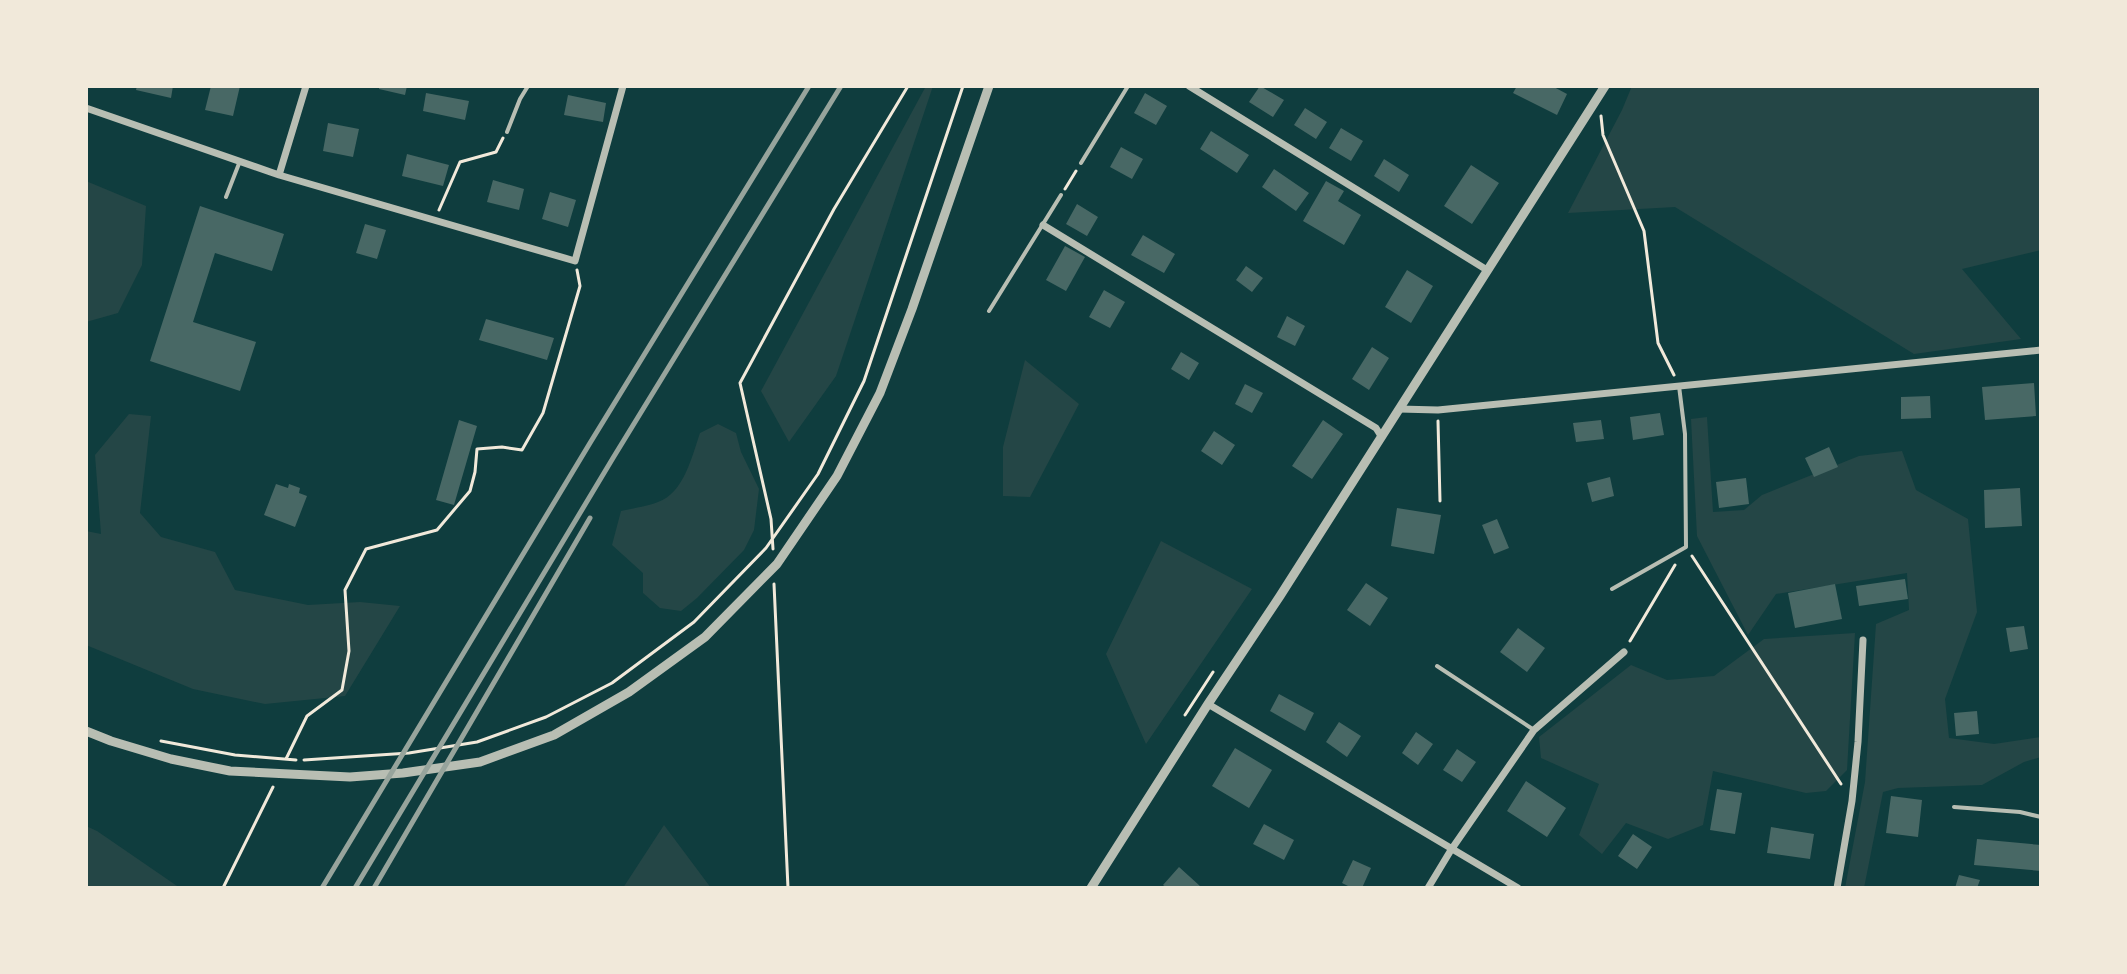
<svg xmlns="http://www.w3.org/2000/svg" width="2127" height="974" font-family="'Exo 2',sans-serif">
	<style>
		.green { fill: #244646 }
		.building { fill: #486865 }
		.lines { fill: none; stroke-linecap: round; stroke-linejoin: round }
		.path { stroke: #f1e9da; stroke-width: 3 }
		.service { stroke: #b8beb3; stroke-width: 4 }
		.minor { stroke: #b8beb3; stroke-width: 7 }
		.tertiary { stroke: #b8beb3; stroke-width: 9 }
		.rail { stroke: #97a49c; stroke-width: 5 }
	</style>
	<rect width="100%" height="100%" fill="#0f3d3e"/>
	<!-- green -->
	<path class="green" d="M926,86H933L836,376L789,442L761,391Z
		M1632,86H2041V250L1962,269L2021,339L1914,354L1675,207L1568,213L1622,110Z
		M86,181L146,206L142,265L118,313L86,322Z
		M1025,360L1079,404L1030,497L1003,496V447Z
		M129,414L151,416L140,513L161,537L215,552L235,590L308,605L360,602L400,606L345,696L265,704L193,689L86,645V531L101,534L95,455Z
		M1707,417L1713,512L1744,510L1762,495L1859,456L1902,451L1916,490L1968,519L1977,612L1945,699L1949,738L1994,744L2041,737V757L2024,762L1982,785L1898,788L1883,792L1864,888H1845L1865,782L1876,624L1909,610L1907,573L1776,594L1748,635L1697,536L1691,419Z
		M718,424L736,433L741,452L759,489L754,530L744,550L697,598L681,611L660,608L643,593V573L612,545L621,511C633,508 646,507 658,502C684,493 692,456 700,433Z
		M1161,541L1252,589L1146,744L1106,654Z
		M1855,633L1847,770L1826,791L1806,793L1713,771L1703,825L1668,839L1626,823L1602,854L1579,835L1599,784L1541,758L1539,737L1631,665L1667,680L1714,676L1764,639Z
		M664,825L711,888H623Z
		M86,826L97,831L180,888H86Z"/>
	<!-- building -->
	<path class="building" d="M137,86H173L171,98L136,90Z
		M211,86H240L233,116L205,110Z
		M379,86H407L405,95L379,89Z
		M1260,86L1284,100L1273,117L1249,102Z
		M1517,86H1552L1567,94L1557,115L1513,93Z
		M426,93L469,101L465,120L423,111Z
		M1145,93L1167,106L1156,125L1134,113Z
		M568,95L606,103L603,122L564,115Z
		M1305,108L1327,122L1316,139L1294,125Z
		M328,123L359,129L353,157L323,151Z
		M1341,128L1363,141L1351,161L1329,148Z
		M1211,131L1249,155L1237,173L1200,149Z
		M1121,147L1143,159L1132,179L1110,167Z
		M407,154L449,165L443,186L402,176Z
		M1384,159L1409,175L1399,192L1374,176Z
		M1471,165L1499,183L1472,224L1444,206Z
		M1274,169L1309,193L1296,211L1262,187Z
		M493,180L524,189L519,210L487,202Z
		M1326,181L1344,191L1338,201L1361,215L1344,245L1303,221Z
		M550,192L576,200L568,227L542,219Z
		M1077,204L1098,217L1087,236L1066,224Z
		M200,206L284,234L272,271L215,253L193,322L256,342L240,391L150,361Z
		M365,224L386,230L377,259L356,253Z
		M1143,235L1175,254L1164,273L1131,255Z
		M1065,246L1085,257L1066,291L1046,280Z
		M1246,266L1263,278L1252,292L1236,280Z
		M1407,270L1433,286L1411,323L1385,307Z
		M1104,290L1125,302L1110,328L1089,317Z
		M1287,316L1305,326L1295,346L1277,337Z
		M486,319L554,338L547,360L479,340Z
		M1372,347L1389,358L1369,390L1352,379Z
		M1181,352L1199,363L1189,380L1171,369Z
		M2034,383L2036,416L1985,420L1982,387Z
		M1245,384L1263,393L1252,413L1235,404Z
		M1930,396L1931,418L1901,419V397Z
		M1660,413L1664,435L1633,440L1630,417Z
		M459,420L477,426L454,505L436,500Z
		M1323,420L1343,434L1312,479L1292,466Z
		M1601,420L1604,439L1576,442L1573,423Z
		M1214,431L1235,445L1222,465L1201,451Z
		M1829,447L1838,467L1814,477L1805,458Z
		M1610,477L1614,496L1592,502L1587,483Z
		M1746,478L1749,504L1719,508L1716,482Z
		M276,484L288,488L289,484L300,488L299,493L307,496L295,527L264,515Z
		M2020,488L2022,526L1985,528L1984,490Z
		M1397,508L1441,515L1434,554L1391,546Z
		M1497,519L1509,548L1494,554L1482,525Z
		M1905,579L1908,599L1859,606L1856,586Z
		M1366,583L1388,598L1370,626L1347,610Z
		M1835,584L1842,619L1795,628L1788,593Z
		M2024,626L2028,649L2010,652L2006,628Z
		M1518,628L1545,648L1527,672L1500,652Z
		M1279,694L1314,713L1305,731L1270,711Z
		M1977,711L1979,734L1956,736L1954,713Z
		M1339,722L1361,736L1347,757L1326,742Z
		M1416,732L1433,744L1418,765L1402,753Z
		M1235,748L1272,770L1249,808L1212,786Z
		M1457,749L1476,762L1462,782L1443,770Z
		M1526,781L1566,808L1547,837L1507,811Z
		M1717,789L1742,793L1735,834L1710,830Z
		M1891,796L1922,800L1918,837L1886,833Z
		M1264,824L1294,840L1284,860L1253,844Z
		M1771,827L1814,834L1810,859L1767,853Z
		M1633,834L1652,847L1637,869L1618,856Z
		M1977,839L2041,845V871L1974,865Z
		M1353,860L1371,868L1362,888H1352L1342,883Z
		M1179,867L1200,886L1199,888H1167L1163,885Z
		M1959,875L1980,880L1977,888H1955Z"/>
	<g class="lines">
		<!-- path -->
		<path class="path" d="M1601,116L1603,135L1644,231L1658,343L1674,375
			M1065,189L1076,171
			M439,210L460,162L496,152L503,138
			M1438,421L1440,501
			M773,549L771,519L740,383L834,209L908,86
			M1692,556L1841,784
			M774,584L788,888
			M1630,641L1675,565
			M1185,715L1213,672
			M161,741L235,755L296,760
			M286,759L307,716L342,690L349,651L345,590L366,549L437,530L470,491L475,472L477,449L502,447L522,450L543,413L580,286L577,270
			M304,760L409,753L477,742L546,717L612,683L694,622L766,548L818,474L864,381L963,86
			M223,888L273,787"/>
		<!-- service -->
		<path class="service" d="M507,132L520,99L528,86
			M1081,163L1128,86
			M226,197L240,161
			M989,311L1061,195
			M1612,589L1686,547L1685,434L1679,386
			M1437,666L1534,730
			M1954,807L2020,812L2041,817"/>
		<!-- minor -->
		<path class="minor" d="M1189,86L1487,270
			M86,108L279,175L575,261L623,86
			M279,175L306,86
			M1043,225L1376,428L1381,436
			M1399,409L1438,410L2041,350
			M1208,704L1518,888
			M1428,888L1451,850L1534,730L1624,652
			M1837,888L1852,801L1858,742L1863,640"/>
		<!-- tertiary -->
		<path class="tertiary" d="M86,731L111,741L171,759L230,771L350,777L403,773L480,762L554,735L629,692L705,637L777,564L837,476L880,393L912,309L989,86
			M1091,888L1208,704L1280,596L1605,86"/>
		<!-- rail -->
		<path class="rail" d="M322,888L590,443L809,86
			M355,888L613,458L841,86
			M374,888L590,518"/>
	</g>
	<!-- border -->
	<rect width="2127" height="974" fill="none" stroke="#f1e9da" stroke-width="176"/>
</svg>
